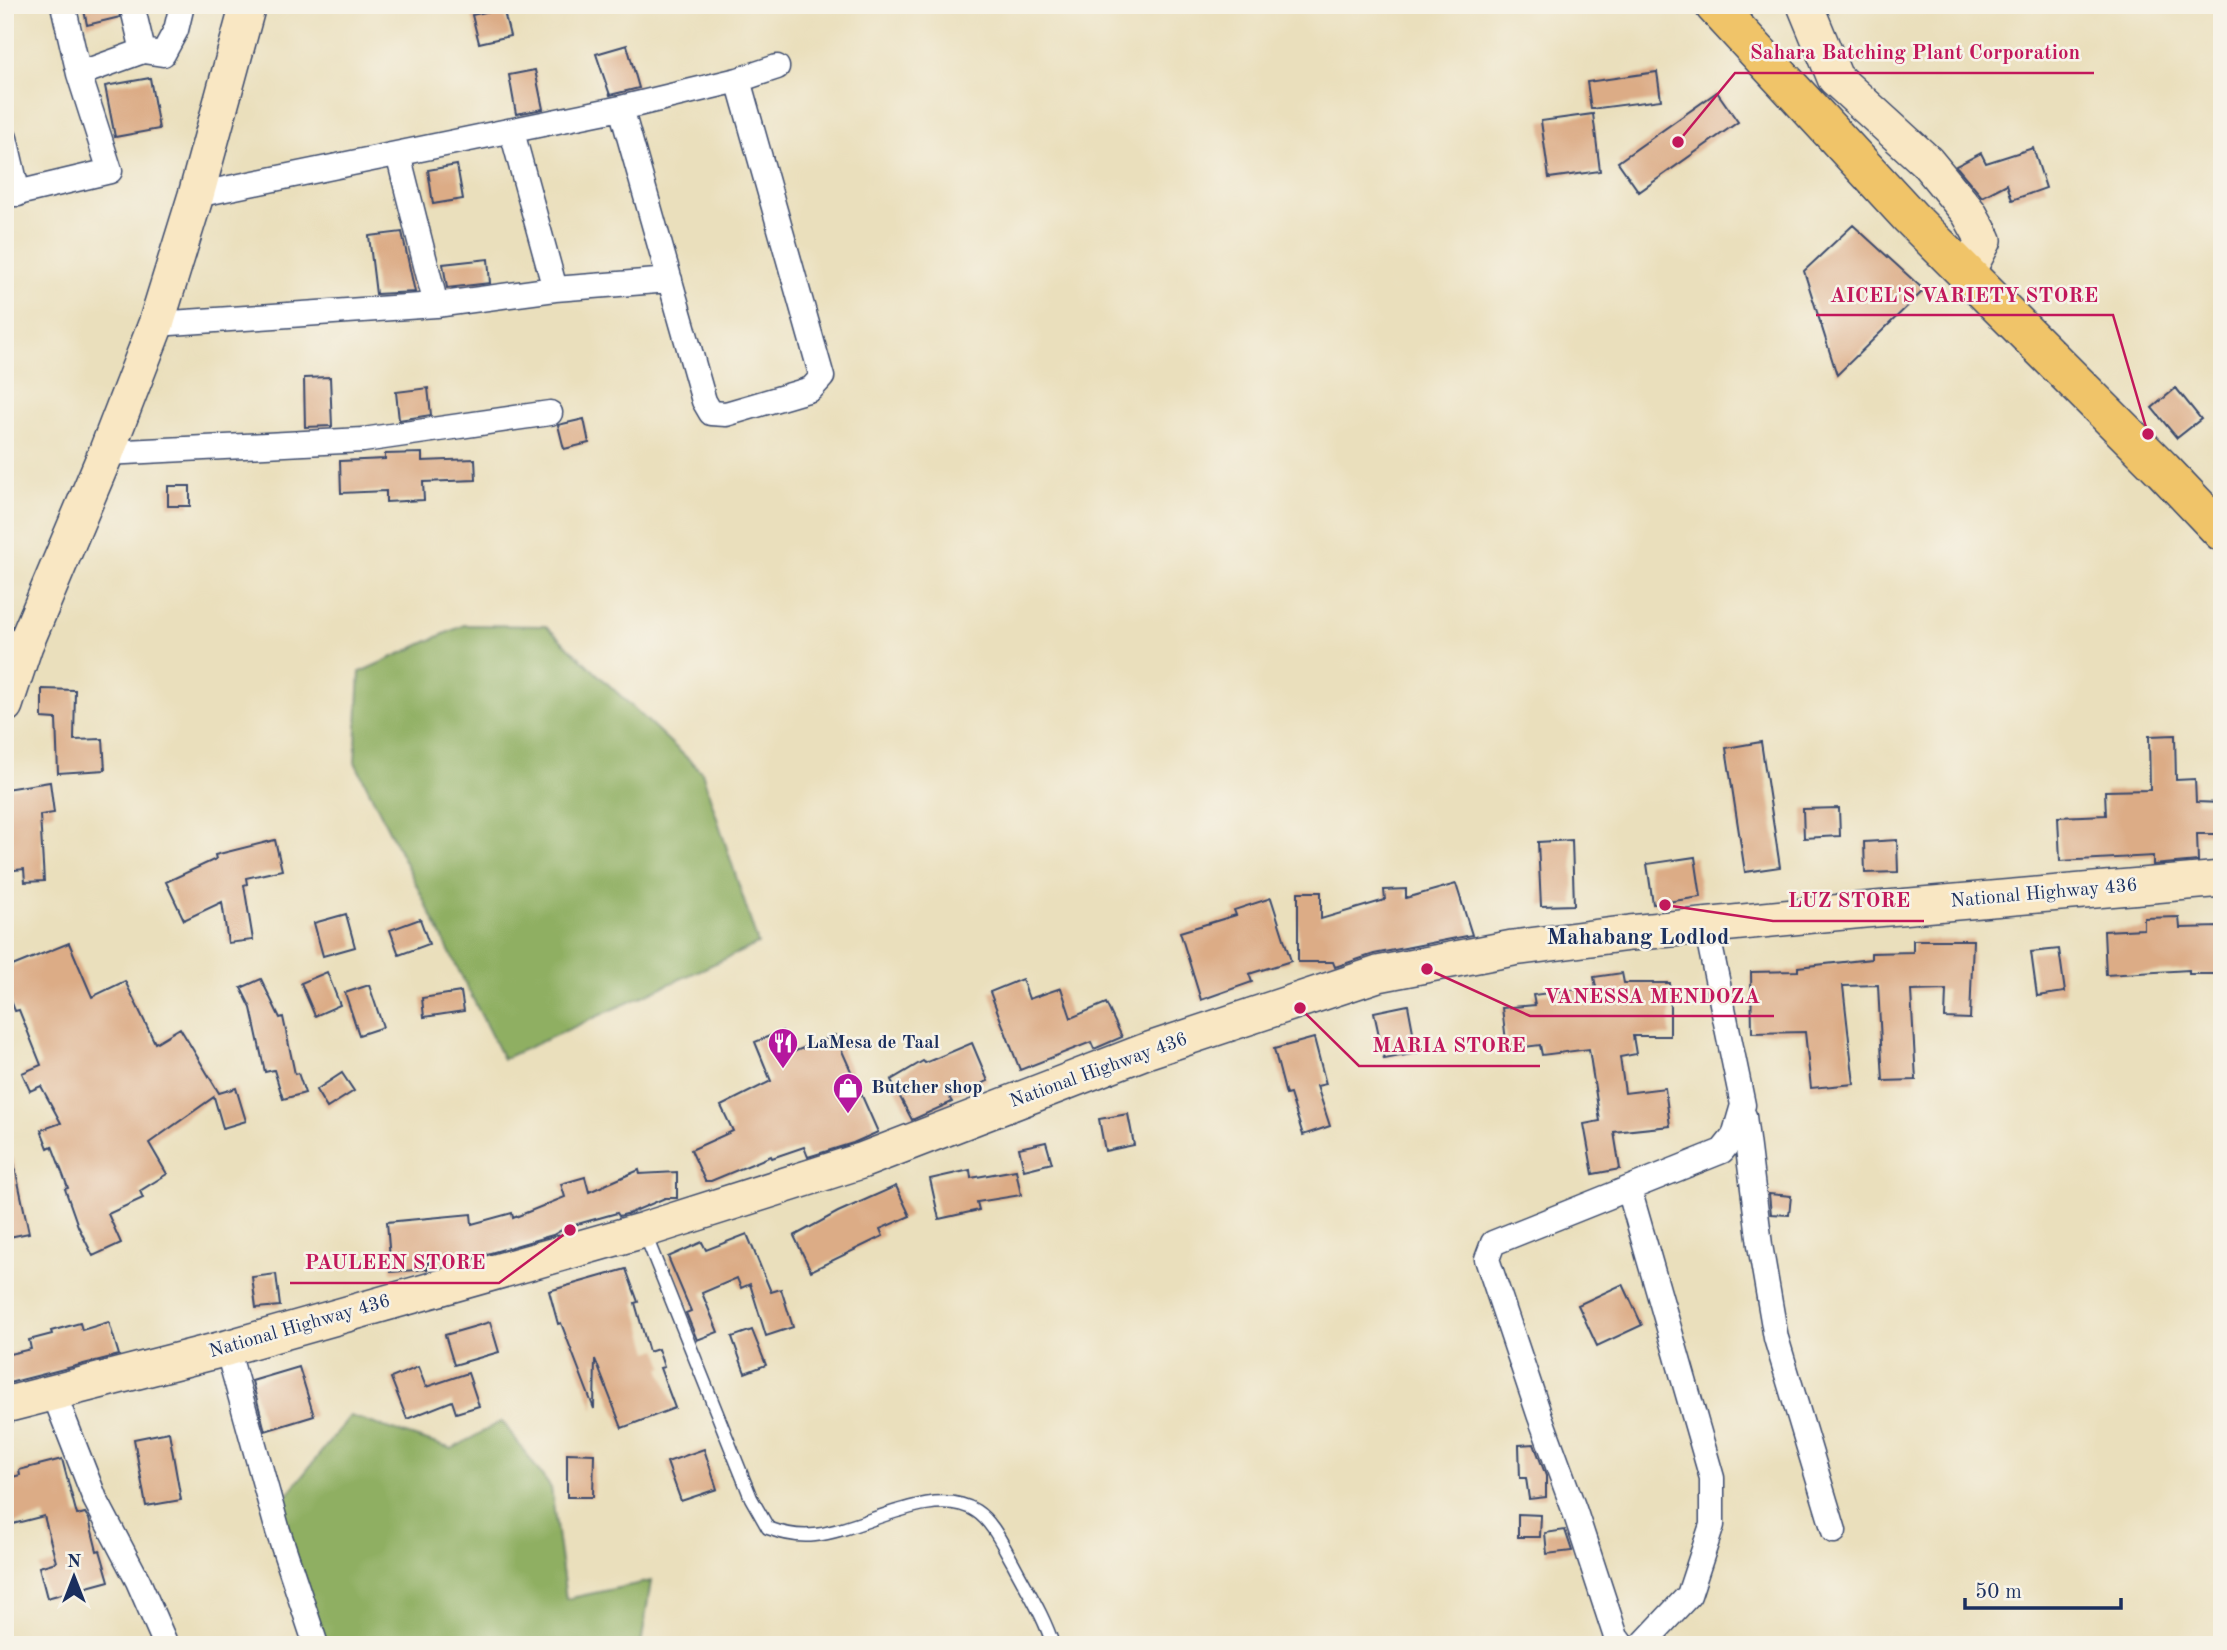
<svg xmlns="http://www.w3.org/2000/svg" width="2227" height="1650" font-family="'Old Standard TT',serif">
	<style>
		.forest { fill: #8faf62; stroke: #556f60; stroke-width: 2 }
		.building { fill: #dcac86 }
		.lines { fill: none; stroke-linecap: round; stroke-linejoin: round }
		.lane-casing { stroke: #3a496c; stroke-width: 15 }
		.street-casing { stroke: #3a496c; stroke-width: 27 }
		.secondary-casing { stroke: #3a496c; stroke-width: 38 }
		.primary-casing { stroke: #3a496c; stroke-width: 41 }
		.lane { stroke: #fff; stroke-width: 12 }
		.street { stroke: #fff; stroke-width: 24 }
		.secondary { stroke: #f9e7c3; stroke-width: 35 }
		.primary { stroke: #f0c469; stroke-width: 38 }
		.labels { text-anchor: middle; dominant-baseline: central; stroke-width: 5; stroke-linejoin: round; paint-order: stroke }
		.street-label { font-size: 19px; fill: #1b2f5e; stroke: #f7f3e8 }
		.poi-label { font-size: 19px; font-weight: bold; fill: #1b2f5e; stroke: #f7f3e8; text-anchor: start }
		.quarter-label { font-size: 23px; font-weight: bold; fill: #1b2f5e; stroke: #f7f3e8 }
		.leader { fill: none; stroke: #c2185b; stroke-width: 2.5 }
		.callout-dot { fill: #c2185b; stroke: #f7f3e8; stroke-width: 2.5 }
		.callout-label { font-size: 21px; text-anchor: middle; font-weight: bold; fill: #c2185b; stroke: #f7f3e8; stroke-width: 5; stroke-linejoin: round; paint-order: stroke }
	</style>
	<rect width="100%" height="100%" fill="#f7f3e8"/>
	<filter id="ink" filterUnits="userSpaceOnUse"><feTurbulence type="fractalNoise" baseFrequency=".0143" numOctaves="2"/><feDisplacementMap in="SourceGraphic" scale="14" xChannelSelector="R" yChannelSelector="G"/><feConvolveMatrix kernelMatrix="1 2 1 2 8 2 1 2 1" color-interpolation-filters="sRGB"/></filter>
	<filter id="wash" filterUnits="userSpaceOnUse"><feTurbulence type="fractalNoise" baseFrequency=".00686" numOctaves="4" result="noise"/><feDisplacementMap in="SourceGraphic" scale="28" xChannelSelector="R" yChannelSelector="G"/><feGaussianBlur stdDeviation="1.57" result="paint"/><feColorMatrix in="noise" values="0 0 0 0 0 0 0 0 0 0 0 0 0 0 0 0 0 1.4 0 .05"/><feComposite in="paint" operator="in"/></filter>
	<g filter="url(#wash)">
		<rect width="100%" height="100%" fill="#eadfbc"/>
		<!-- forest -->
		<path class="forest" d="M464,625L546,626L702,772L758,944L503,1059L355,762L360,672Z
			M350,1416L452,1449L502,1421L551,1488L566,1599L651,1581L641,1645H323L277,1508Z"/>
		<g id="blocks">
			<!-- building -->
			<path class="building" d="M83,5H118L120,17L87,25Z
				M503,8L510,36L479,43L472,15Z
				M627,45L639,88L610,95L596,54Z
				M535,70L543,109L516,114L509,75Z
				M1657,72L1661,100L1591,109L1587,82Z
				M150,78L159,129L115,137L105,86Z
				M1717,92L1738,122L1639,192L1618,162Z
				M1593,114L1600,171L1549,178L1541,121Z
				M2033,148L2046,188L2012,200L2007,184L1982,197L1956,166L1981,153L1986,163Z
				M457,165L463,199L433,204L428,170Z
				M1853,225L1924,290L1837,375L1804,271Z
				M402,232L415,292L376,294L369,236Z
				M488,259L490,283L447,288L443,264Z
				M330,377L332,426L305,427L304,378Z
				M428,388L431,415L399,420L396,392Z
				M2176,388L2201,419L2177,438L2152,408Z
				M584,419L589,443L564,449L558,425Z
				M422,453V461L475,459L476,480L423,482L424,500L386,502V491L341,493L340,461L385,459V454Z
				M168,486H190V506H168Z
				M42,689L75,690L74,740L103,739L105,770L58,773L56,719L42,718Z
				M2175,735L2176,780L2195,779L2196,802L2222,803V834H2197L2198,861L2153,865V856L2060,861L2058,817L2106,815L2105,791L2150,790L2149,736Z
				M1761,742L1780,867L1745,872L1726,748Z
				M50,782L54,813L40,815L44,881L25,882L24,869L5,871V789Z
				M1839,808L1840,836L1804,838L1803,809Z
				M275,840L282,870L246,878L247,884L244,885L253,940L228,943L222,902L184,920L166,882L216,859L215,855Z
				M1572,840L1574,905L1541,906L1538,842Z
				M1897,840L1898,872L1865,873L1864,842Z
				M1695,857L1701,897L1653,904L1647,864Z
				M1456,884L1472,935L1374,954L1335,967L1333,962H1298V892H1321V919L1385,900L1384,890L1406,889V898Z
				M1271,898L1291,961L1249,974L1252,982L1201,1000L1180,932L1236,915L1234,910Z
				M346,914L355,947L323,956L314,923Z
				M2179,917L2180,928L2221,927L2222,974H2189V970L2106,975L2104,931L2144,929V918Z
				M420,919L429,944L399,955L390,930Z
				M1913,940H1973L1970,1019L1945,1018L1946,990L1911,991L1916,1080L1883,1081L1878,985L1843,986L1854,1084L1811,1088L1805,1032L1752,1033L1751,972L1798,971V967L1871,959V953L1913,952Z
				M69,943L92,997L125,981L155,1043L180,1028L219,1093L236,1088L246,1121L223,1128L214,1097L149,1143L167,1174L140,1191L143,1198L108,1214L121,1243L93,1256L78,1226L65,1189L68,1188L52,1146L48,1148L41,1130L61,1123L41,1086L30,1091L22,1073L41,1065L19,1010L15,1011L5,984V969Z
				M2059,949L2065,992L2037,996L2031,952Z
				M327,972L340,1005L315,1016L301,983Z
				M1622,973L1624,983H1670V1036H1633L1636,1054L1620,1057L1625,1093L1665,1088L1670,1126L1614,1132L1620,1169L1593,1174L1584,1124L1600,1121L1589,1049L1542,1055L1540,1045L1507,1049L1502,1008L1535,1005L1533,995L1596,987L1594,977Z
				M261,979L280,1018L283,1017L295,1074L298,1073L305,1093L283,1099L274,1070L265,1072L251,1008L241,988Z
				M1022,979L1029,999L1061,988L1071,1018L1106,1003L1122,1037L1094,1049L1091,1042L1020,1070L990,992Z
				M369,985L383,1027L359,1035L345,993Z
				M461,992L464,1011L424,1017L422,998Z
				M1408,1005L1417,1053L1384,1059L1374,1012Z
				M782,1031L791,1053L835,1035L878,1132L853,1143L808,1157L804,1147L772,1158L771,1156L711,1181H705L691,1150L733,1131L721,1106L771,1081L755,1042Z
				M1314,1038L1326,1084L1317,1086L1330,1126L1303,1135L1290,1094L1286,1095L1274,1049Z
				M972,1043L988,1081L949,1097L952,1102L912,1120L891,1080L923,1061L925,1063Z
				M342,1073L354,1091L327,1108L316,1090Z
				M1128,1114L1134,1145L1105,1151L1099,1119Z
				M1046,1142L1052,1163L1024,1170L1019,1148Z
				M5,1158H13L29,1233L9,1237L5,1220Z
				M639,1170L640,1174L677,1172V1198H665L630,1213L619,1216L617,1213L567,1227L553,1235L480,1256L428,1261V1269L391,1272L387,1222L471,1214L472,1224L512,1213L513,1218L565,1197L561,1184L585,1177L589,1192Z
				M970,1170L971,1178L1016,1170L1021,1195L977,1202L979,1210L939,1219L930,1179Z
				M896,1186L910,1216L880,1229L883,1236L811,1271L794,1236L838,1212Z
				M1769,1194L1791,1196L1789,1215L1771,1214Z
				M747,1234L771,1292L781,1289L793,1327L766,1336L750,1284L741,1288L737,1278L702,1293L718,1332L697,1340L686,1313L691,1311L668,1257L702,1242L706,1250Z
				M626,1269L638,1302L635,1303L649,1352L658,1349L664,1367L660,1368L675,1408L622,1428L595,1359L594,1409L561,1323L558,1324L549,1291Z
				M276,1274L280,1306L256,1308L252,1277Z
				M1623,1284L1642,1325L1597,1346L1578,1305Z
				M109,1322L119,1355L5,1384V1355L31,1349L29,1340L52,1334L51,1331L80,1323L82,1330Z
				M490,1322L499,1352L454,1365L445,1335Z
				M752,1330L766,1365L745,1373L732,1337Z
				M299,1367L314,1416L265,1431L252,1381Z
				M418,1367L426,1387L468,1373L479,1406L456,1413L452,1401L407,1419L391,1378Z
				M169,1432L181,1500L146,1506L134,1439Z
				M1534,1444L1546,1476V1497L1529,1499L1526,1478H1520L1519,1445Z
				M704,1449L717,1489L681,1501L667,1462Z
				M567,1453L594,1454L593,1497H567Z
				M62,1459L77,1515L85,1513L89,1519L97,1551L100,1550L109,1581L47,1598L39,1567L56,1562L44,1516L5,1526V1479L20,1475L19,1470Z
				M1518,1514L1541,1515L1540,1537H1518Z
				M1565,1530L1572,1551L1547,1554L1545,1533Z"/>
		</g>
	</g>
	<g filter="url(#ink)">
		<use href="#blocks" fill-opacity="0" stroke="#3a496c" stroke-width="2"/>
		<g class="lines">
			<!-- lane casing -->
			<g class="lane-casing">
				<path id="lane" d="M645,1234L751,1498L768,1528C784,1534 798,1537 815,1535C861,1531 933,1483 976,1511C993,1522 1003,1546 1013,1563C1027,1590 1044,1616 1053,1645"/>
			</g>
			<!-- street casing -->
			<g class="street-casing">
				<path id="street" d="M143,51L163,54L176,30L182,5
					M79,74L143,51L132,5
					M621,108L704,401L711,413L726,414L811,389L822,377L738,80
					M512,132L555,289
					M5,138L18,194
					M398,154L436,305
					M196,195L621,108L738,80L777,67
					M5,196L110,171L79,74L63,5
					M156,324L436,305L555,289L670,280
					M106,453L363,440L550,413
					M1744,1116L1760,1245L1776,1338L1834,1531
					M1629,1189L1712,1478V1525L1689,1595L1642,1645
					M227,1348L278,1531L316,1645
					M54,1394L95,1499L138,1581L166,1645
					M1622,1645L1616,1637L1575,1512L1539,1414L1487,1259L1493,1243L1722,1151L1734,1136L1743,1105L1706,926"/>
			</g>
			<!-- secondary casing -->
			<g class="secondary-casing">
				<path id="secondary" d="M1805,5L1835,78L1927,162L1969,213L1984,240L1967,272
					M5,705L25,645L106,453L156,324L196,195L248,5
					M5,1405L227,1348L644,1230L861,1161L1146,1051L1378,974L1513,948L1630,933L1864,910L2222,879"/>
			</g>
			<!-- primary casing -->
			<g class="primary-casing">
				<path id="primary" d="M1714,5L1910,217L2163,470L2222,532"/>
			</g>
			<!-- lane -->
			<use href="#lane" class="lane"/>
			<!-- street -->
			<use href="#street" class="street"/>
			<!-- secondary -->
			<use href="#secondary" class="secondary"/>
			<!-- primary -->
			<use href="#primary" class="primary"/>
		</g>
	</g>
	<!-- icons -->
	<defs>
		<g id="restaurant-pin" transform="scale(1.575)"><path d="M0 17L-7.5 6A9.5 9.5 0 1 1 7.5 6Z" fill="#b5179e" stroke="#f7f3e8"/><path d="M-5-6h1v4h1v-4h1v4h1v-4h1v5L-1.5 .5V6h-2V.5L-5-1ZM5-6V6H3V1.5H1.5Q1.5-4 5-6Z" fill="#fff"/></g>
		<g id="shop-pin" transform="scale(1.575)"><path d="M0 17L-7.5 6A9.5 9.5 0 1 1 7.5 6Z" fill="#b5179e" stroke="#f7f3e8"/><path d="M-5-2.5h2.3a2.7 3.5 0 0 1 5.4 0H5L5.5 6h-11ZM-1.5-2.5h3a1.5 2.3 0 0 0-3 0Z" fill="#fff"/></g>
	</defs>
	<g fill-rule="evenodd">
		<use href="#restaurant-pin" x="783" y="1043"/>
		<use href="#shop-pin" x="848" y="1088"/>
	</g>
	<g class="labels">
		<!-- street labels -->
		<g class="street-label">
			<text transform="translate(2044 894) rotate(-5)">National Highway 436</text>
			<text transform="translate(1099 1071) rotate(-20)">National Highway 436</text>
			<text transform="translate(300 1327) rotate(-16)">National Highway 436</text>
		</g>
		<!-- poi labels -->
		<g class="poi-label">
			<text x="806" y="1043">LaMesa de Taal</text>
			<text x="871" y="1088">Butcher shop</text>
		</g>
		<!-- quarter labels -->
		<g class="quarter-label">
			<text x="1638" y="937">Mahabang Lodlod</text>
		</g>
	</g>
	<!-- callouts -->
	<path class="leader" d="M1678 142L1735 73H2094M2148 434L2113 315H1816M1665 905L1773 921H1924M1427 969L1530 1016H1774M1300 1008L1359 1066H1540M570 1230L499 1283H290"/>
	<g class="callout-dot">
		<circle cx="1678" cy="142" r="7"/>
		<circle cx="2148" cy="434" r="7"/>
		<circle cx="1665" cy="905" r="7"/>
		<circle cx="1427" cy="969" r="7"/>
		<circle cx="1300" cy="1008" r="7"/>
		<circle cx="570" cy="1230" r="7"/>
	</g>
	<g class="callout-label">
		<text x="1915" y="59">Sahara Batching Plant Corporation</text>
		<text x="1964" y="302">AICEL'S VARIETY STORE</text>
		<text x="1849" y="907">LUZ STORE</text>
		<text x="1652" y="1003">VANESSA MENDOZA</text>
		<text x="1449" y="1052">MARIA STORE</text>
		<text x="395" y="1269">PAULEEN STORE</text>
	</g>
	<!-- margin -->
	<rect width="2227" height="1650" fill="none" stroke="#f7f3e8" stroke-width="28"/>
	<!-- north arrow -->
	<g transform="translate(74 1577)" stroke="#f7f3e8" stroke-width="5" paint-order="stroke">
	<path d="M0-5L12 26L0 18L-12 26Z" fill="#1b2f5e"/>
	<text y="-10" font-size="19" font-weight="bold" text-anchor="middle" fill="#1b2f5e">N</text>
	</g>
	<!-- scale -->
	<path d="M1965 1598v10h156v-10" fill="none" stroke="#1b2f5e" stroke-width="3.5"/>
	<text x="1975" y="1598" font-size="21" fill="#1b2f5e" stroke="#f7f3e8" stroke-width="5" paint-order="stroke">50 m</text>
</svg>
